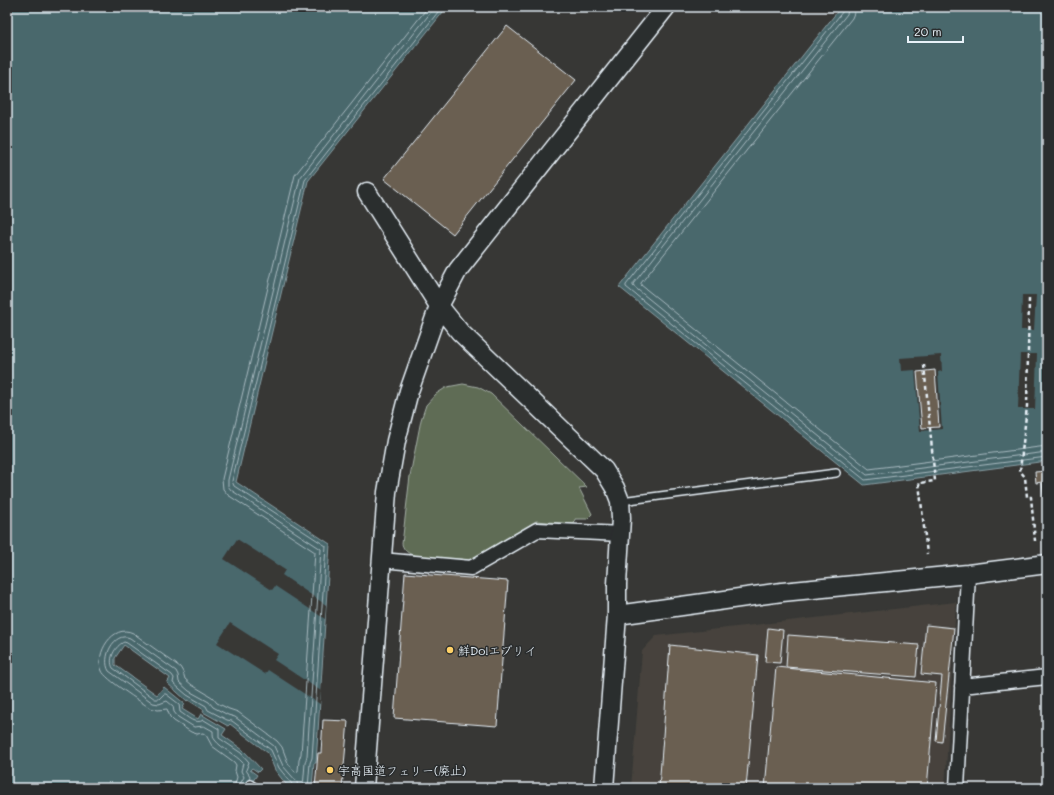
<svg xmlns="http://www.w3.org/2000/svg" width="1054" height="795" font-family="Mali,'Klee One',sans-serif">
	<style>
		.built { fill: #46433d }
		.green { fill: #5f6c54; stroke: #a4aea6 }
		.water { fill: #49676c; stroke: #899ea4 }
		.pier { fill: #373735 }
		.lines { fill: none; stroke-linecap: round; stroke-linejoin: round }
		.shore { stroke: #a8bac0; stroke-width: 1 }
		.building { fill: #6a5e51; stroke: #e8f1f8 }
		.service-casing { stroke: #e8f1f8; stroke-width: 10 }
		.minor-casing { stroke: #e8f1f8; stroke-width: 17 }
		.tertiary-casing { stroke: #e8f1f8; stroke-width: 21 }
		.path { stroke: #e8f1f8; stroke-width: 2.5; stroke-dasharray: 4 3; stroke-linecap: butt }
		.service { stroke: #2a2d2e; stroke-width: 7 }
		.minor { stroke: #2a2d2e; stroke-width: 14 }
		.tertiary { stroke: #2a2d2e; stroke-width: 18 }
		.poi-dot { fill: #ffd166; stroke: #2a2d2e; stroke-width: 1.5 }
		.labels { text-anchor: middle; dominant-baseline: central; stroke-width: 3; stroke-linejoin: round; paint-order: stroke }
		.poi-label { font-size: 12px; fill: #e8f1f8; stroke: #2a2d2e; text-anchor: start }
	</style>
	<rect width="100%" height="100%" fill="#373735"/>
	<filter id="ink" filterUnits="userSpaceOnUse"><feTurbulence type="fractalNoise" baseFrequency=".025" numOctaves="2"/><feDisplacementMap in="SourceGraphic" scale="8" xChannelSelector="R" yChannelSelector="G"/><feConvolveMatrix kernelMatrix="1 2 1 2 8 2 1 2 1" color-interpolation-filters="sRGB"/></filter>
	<g filter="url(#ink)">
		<!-- built -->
		<path class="built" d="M956,602L945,788H631L642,651L656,636Z"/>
		<!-- green -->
		<path class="green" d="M463,384L478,387L491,394L587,487L579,488L592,514L587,519H575L574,524L536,521L470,560L415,556C408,553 404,551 402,544L410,476L421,420L426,405L436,394L447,387Z"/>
		<!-- water -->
		<path class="water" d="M7,7H447L308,181L236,482L330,544L316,763H314L312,788H291L285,783L275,770L268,753L230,724L228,726L203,712L204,710L188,700L187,701L167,683L170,678L124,645L115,658V665L157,695L164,687L185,704L182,709L198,719L201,714L226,729L222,735L243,750L261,769L258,772L252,768L250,770L257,775L248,788H7Z
			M841,7H1047V461L864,485L619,287Z"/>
		<!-- pier -->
		<path class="pier" d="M1022,295H1036L1034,330H1021Z
			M1020,354H1037L1035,409H1018Z
			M941,355L942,371L938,372L942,429L920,431L915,370L901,371L900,358Z
			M237,539L285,570L282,575L326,605L325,619L275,586L272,590L224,559Z
			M230,623L278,654L274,660L321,691L320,704L268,670L265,674L217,643Z"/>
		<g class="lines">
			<!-- shore -->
			<path class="shore" d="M844,7L843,11L626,285V287L865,480L1047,457
				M849,7L847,14L633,284V286L867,475L1047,452
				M855,7L854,13L852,18L641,283V285L869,469L1047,446
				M249,780L250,776L246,770L249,762L241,753L219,738V729L204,720C194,725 188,717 180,712L179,704L166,694H164L159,699H155L113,668C108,659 115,646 124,642L127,643L172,675L174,678L173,683L187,695L206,706L208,710L227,720L232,721L271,750L279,768L292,784L293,788
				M234,788L237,777L235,771L236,765L234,762L212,746L206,735L203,733L197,734L191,732L174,721L170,717L167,709L158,710L150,708C141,702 105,679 102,671C94,654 113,623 133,633L180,667L183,672L185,679L192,685L212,697L217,703L229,709L238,712L277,741L282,747L288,763L295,772L298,771L299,760L301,754L315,552L228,495L223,489L222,479L295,175L428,7
				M240,788V784L244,777L241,771L243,763C235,754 222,749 215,740C213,738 213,734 213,731L204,726L194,727L178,717L174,712L173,706L167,701L159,704L153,703L109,671C101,658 114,631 130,638L176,671L178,675L179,682L189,691L209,702L213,707L228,715L235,717L274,746L283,766L297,782L298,788
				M303,788L305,763L307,756L321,549L231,490L228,486V480L300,178L435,7
				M308,788L310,763L312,758L326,546L234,486L232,481L305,180L442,7"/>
		</g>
		<!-- building -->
		<path class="building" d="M507,26L576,80L453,234L384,179Z
			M935,370L939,427L922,428L917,372Z
			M1047,471V523H1046L1042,482L1036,483L1035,472Z
			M405,573L508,581L497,726L394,718Z
			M926,625L954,628L942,742L936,741L942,676L921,674Z
			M768,628L783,630L780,663L765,662Z
			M788,635L919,645L916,677L786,667Z
			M670,645L758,655L746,788H659Z
			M776,667L936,683L927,788H765Z
			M323,720L348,721L342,788H315L318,753H321Z"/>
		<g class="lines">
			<!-- service casing -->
			<g class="service-casing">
				<path id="service" d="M621,501L836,473
					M250,784L256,788"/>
			</g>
			<!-- minor casing -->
			<g class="minor-casing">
				<path id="minor" d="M381,560L471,568L537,530L621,534
					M962,686L1047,677
					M957,788L968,574"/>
			</g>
			<!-- tertiary casing -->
			<g class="tertiary-casing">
				<path id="tertiary" d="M367,192L439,306L460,332L604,470L615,488L620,501L621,518L617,584V615L604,788
					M617,615L782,592L968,574L1047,564
					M364,788L387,492L396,441L409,391L439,306L458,270L666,7"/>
			</g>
			<!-- path -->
			<path class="path" d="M1029,299L1027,406L1020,471L1025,477L1027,497H1031L1035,541
				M924,365L935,481L919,483L927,554"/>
			<!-- service -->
			<use href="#service" class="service"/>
			<!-- minor -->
			<use href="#minor" class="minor"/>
			<!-- tertiary -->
			<use href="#tertiary" class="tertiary"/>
		</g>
	</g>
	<!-- markers -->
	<g class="poi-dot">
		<circle cx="450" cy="650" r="4"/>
		<circle cx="330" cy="770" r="4"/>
	</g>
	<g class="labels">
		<!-- poi labels -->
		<g class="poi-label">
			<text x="458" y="650">鮮Do!エブリイ</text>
			<text x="338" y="770">宇高国道フェリー(廃止)</text>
		</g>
	</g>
	<!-- margin -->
	<rect width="1054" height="795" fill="none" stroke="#2a2d2e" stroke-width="24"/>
	<rect x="12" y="12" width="1030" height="771" fill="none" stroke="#e8f1f8" stroke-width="1.5" filter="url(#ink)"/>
	<!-- scale -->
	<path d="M908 36v6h55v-6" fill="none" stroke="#e8f1f8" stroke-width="2"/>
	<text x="914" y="36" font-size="12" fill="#e8f1f8" stroke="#2a2d2e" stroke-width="3" paint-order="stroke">20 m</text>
</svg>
